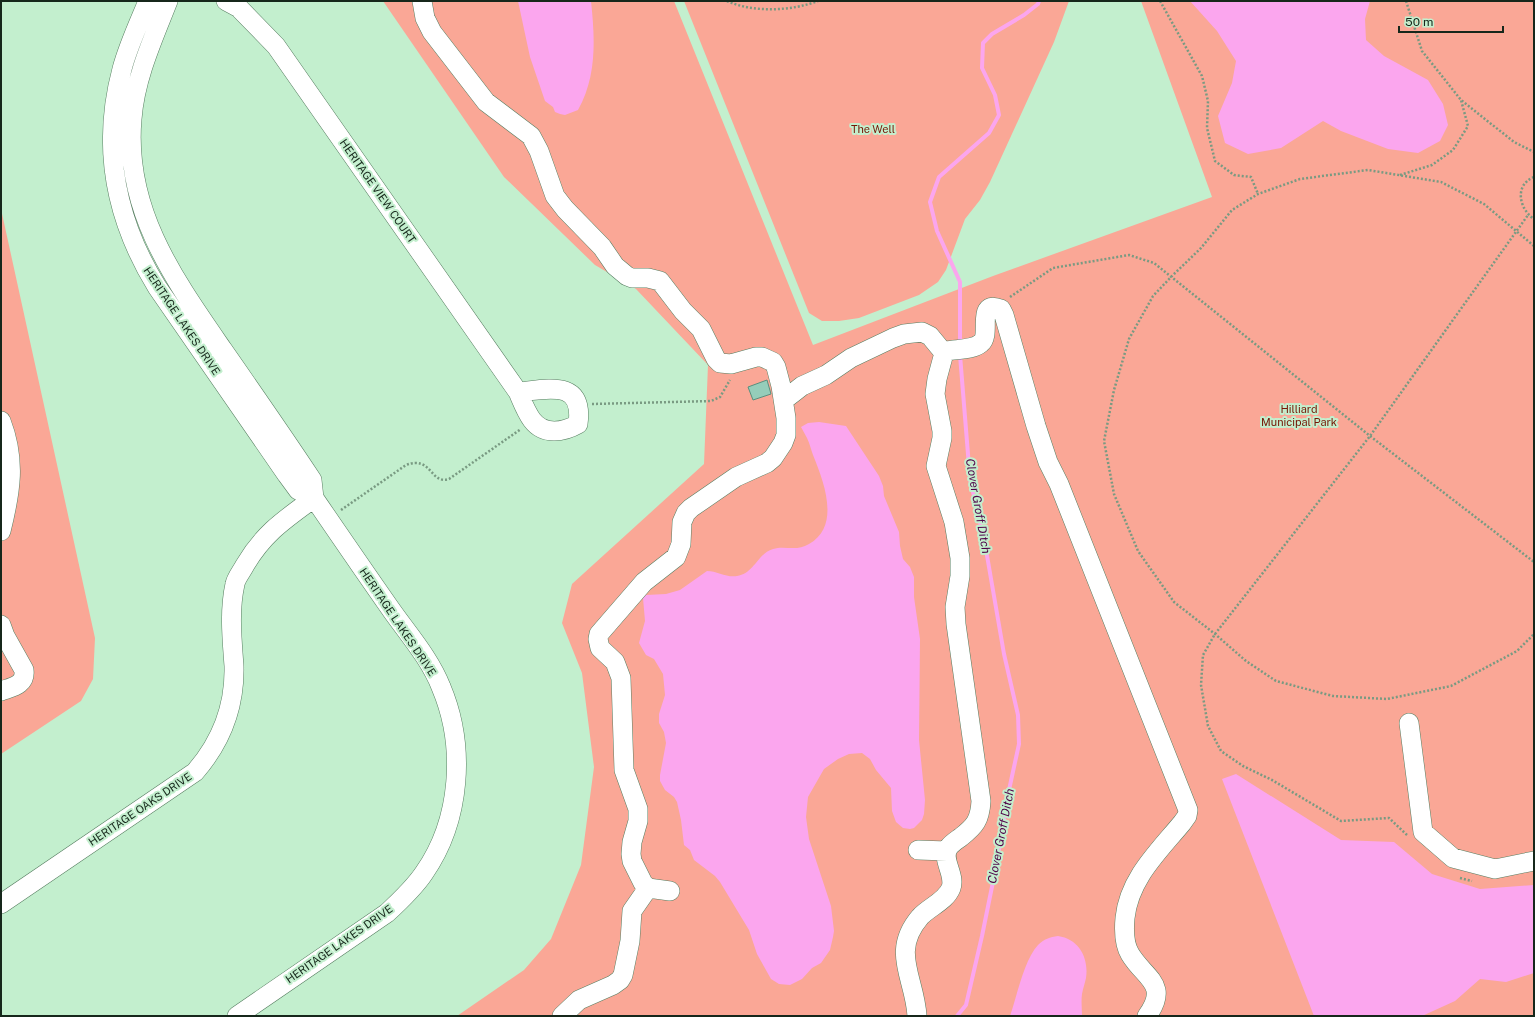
<svg xmlns="http://www.w3.org/2000/svg" width="1535" height="1017" font-family="'Public Sans',sans-serif">
	<style>
		.green { fill: #faa796 }
		.water { fill: #fba6ee }
		.lines { fill: none; stroke-linecap: round; stroke-linejoin: round }
		.stream { stroke: #fba6ee; stroke-width: 4 }
		.building { fill: #95cdba; stroke: #598f7e }
		.minor-casing { stroke: #577e61; stroke-width: 20 }
		.path { stroke: #799a82; stroke-width: 2.5; stroke-dasharray: 2 2; stroke-linecap: butt }
		.minor { stroke: #fff; stroke-width: 19 }
		.labels { text-anchor: middle; dominant-baseline: central; stroke-width: 4; stroke-linejoin: round; paint-order: stroke }
		.park-label { font-size: 11px; fill: #751605; stroke: #c3efce }
		.street-label { font-size: 11px; fill: #16271b; stroke: #c3efce }
		.water-label { font-size: 12px; font-style: italic; fill: #50034a; stroke: #c3efce }
	</style>
	<rect width="100%" height="100%" fill="#c3efce"/>
	<!-- green -->
	<path class="green" d="M383,1H674L813,345L993,276L1212,197L1141,1H1534V1016H457L524,970L551,939L581,865L594,767L582,673L562,623L572,584L704,464L708,365L636,289L595,265L504,177Z
		M684,1H1069L1054,42L990,182L980,200L965,219L946,270L938,282L919,295L859,318L839,321H822L809,313Z
		M1,209L95,638L93,679L81,701L1,754Z"/>
	<!-- water -->
	<path class="water" d="M518,1H591C595,39 597,76 578,110L565,115L560,114L555,112L553,107L545,101L530,57Z
		M1190,1H1370L1365,19L1366,40L1384,56L1428,80L1443,104L1448,125L1440,141L1418,153L1388,149L1341,131L1323,121L1281,148L1248,154L1225,143L1218,116L1232,83L1236,61L1217,31Z
		M819,422L846,426L879,476L883,486L884,496L899,532L900,546L903,559L910,567L914,577V597L920,639L919,740L925,800L924,814L922,820L914,828L910,829L903,828L896,822L892,811L891,788L876,770L870,759L862,753L849,754L838,759L824,769L808,797L806,817L809,839L831,906L834,931L833,937L830,950L821,963L812,968L802,979L790,985L779,984L771,979L757,954L749,930L720,882L715,876L694,860L690,850L684,845L681,820L677,802L674,797L665,790L660,781V775L666,743L664,732L659,723V714L665,695L663,674L654,659L646,655L639,643L645,621L643,598L646,595L666,594L680,590L707,571C717,571 727,578 737,576C754,574 758,553 773,549C785,545 796,552 809,544C841,526 824,482 813,455C811,450 810,444 807,438C805,434 803,431 801,427L808,423Z
		M1236,774L1341,840L1394,842L1432,874L1480,889L1534,885V973L1506,982L1480,979L1455,1001L1422,1016H1314L1222,779Z
		M1058,936C1079,939 1089,958 1086,978C1085,983 1083,988 1082,994C1081,1001 1082,1009 1082,1016H1010C1017,996 1024,960 1038,945C1044,939 1050,937 1058,936Z"/>
	<g class="lines">
		<!-- stream -->
		<path class="stream" d="M960,344V282L937,231L930,202L939,177L989,133L999,115L995,95L982,68L983,43L992,34L1024,15L1038,4L1039,1
			M957,1016L966,1005L982,936L996,867L1009,790L1019,744L1018,715L1004,654L985,544L970,479L960,355"/>
	</g>
	<!-- building -->
	<path class="building" d="M767,380L771,394L753,400L748,387Z"/>
	<g class="lines">
		<!-- minor casing -->
		<g class="minor-casing">
			<path id="minor" d="M148,1C139,23 128,46 122,69C101,147 115,219 157,287L287,475L298,490L314,498
				M168,1C153,39 135,78 132,119C124,210 174,279 223,350C253,393 283,436 312,480L314,498C340,536 366,574 392,611C409,635 430,659 441,687C466,746 461,820 424,873C414,888 400,901 387,913L237,1016
				M226,1L239,8L276,46L518,392C522,401 526,412 532,420C544,436 564,432 578,424C584,379 548,389 518,392
				M422,1L425,18L432,32L486,102L531,136L539,151L555,196L565,209L602,247L615,266L627,276L632,278H648L660,281L683,311L701,329L716,359L720,363L731,364L756,357H762L773,362L776,367L781,386L786,418V435L783,443L773,458L767,463L736,477L691,508L686,513L682,522L681,544L676,557L644,582L599,634L598,639L600,648L615,662L621,678L624,770L638,809V821L632,842L631,854L632,861L643,883L648,888L670,891
				M784,400L802,386L826,375L851,358L893,338L904,334L922,332L930,336L944,353
				M1,421C16,460 11,491 1,531
				M1,625L5,636L24,670C26,685 12,687 1,691
				M1409,723L1423,832L1453,858L1495,869L1534,861
				M918,850L947,851
				M1,904L195,772C221,742 235,706 234,666C232,639 229,611 235,584C236,578 242,571 245,565C264,533 284,520 314,498
				M562,1016L579,1000L613,985L620,980L623,975L630,941L632,911L648,888
				M917,1016C915,978 890,952 920,917C929,907 946,901 951,888C956,874 940,859 949,847C952,843 957,840 961,837C975,826 980,820 981,801L956,624L955,607L960,576V558L954,522L936,466L942,438V431L935,394L937,379L944,353L947,351C957,349 973,350 981,343C992,334 975,299 1001,309L1004,315L1036,426L1048,462L1059,484L1188,810L1187,816L1182,823C1158,852 1129,879 1125,918C1124,929 1124,944 1130,954C1145,979 1170,984 1147,1016"/>
		</g>
		<!-- path -->
		<path class="path" d="M727,1C753,13 792,11 818,1
			M1160,1L1202,76L1208,101L1207,128L1215,161L1234,175L1251,177L1258,194
			M1406,1L1422,51L1461,100L1514,142L1534,152
			M1400,175L1432,165L1453,150L1468,126L1461,100
			M1534,177C1514,185 1519,209 1534,219
			M1534,246L1484,204L1441,182L1368,170L1300,179L1258,194L1232,210L1201,248L1172,276L1153,296L1129,339L1114,390L1104,441L1114,494L1138,551L1174,602L1215,634L1246,661L1276,681L1333,696L1387,699L1451,686L1517,651L1534,634
			M1010,297L1053,268L1129,255L1154,263L1370,436L1534,562
			M592,404L711,401L720,397L730,380
			M341,510L406,465C432,455 430,485 449,479L521,429
			M1407,835L1389,818L1341,821L1272,780L1243,766L1221,751L1208,726L1201,685L1203,655L1215,634L1370,436L1528,215
			M1460,878L1472,881"/>
		<!-- minor -->
		<use href="#minor" class="minor"/>
	</g>
	<g class="labels">
		<!-- park labels -->
		<g class="park-label">
			<text x="873" y="129">The Well</text>
			<text x="1299" y="409">Hilliard<tspan x="1299" dy="13">Municipal Park</tspan></text>
		</g>
		<!-- street labels -->
		<g class="street-label">
			<text transform="translate(378 191) rotate(55)">HERITAGE VIEW COURT</text>
			<text transform="translate(182 321) rotate(56)">HERITAGE LAKES DRIVE</text>
			<text transform="translate(398 622) rotate(56)">HERITAGE LAKES DRIVE</text>
			<text transform="translate(140 809) rotate(-34)">HERITAGE OAKS DRIVE</text>
			<text transform="translate(339 944) rotate(-35)">HERITAGE LAKES DRIVE</text>
		</g>
		<!-- water labels -->
		<g class="water-label">
			<text transform="translate(978 506) rotate(80)">Clover Groff Ditch</text>
			<text transform="translate(1001 836) rotate(-79)">Clover Groff Ditch</text>
		</g>
	</g>
	<!-- border -->
	<rect width="1535" height="1017" fill="none" stroke="#16271b" stroke-width="4"/>
	<!-- scale -->
	<path d="M1399 26v6h104v-6" fill="none" stroke="#16271b" stroke-width="2"/>
	<text x="1405" y="26" font-size="12" fill="#16271b" stroke="#c3efce" stroke-width="3" paint-order="stroke">50 m</text>
</svg>
